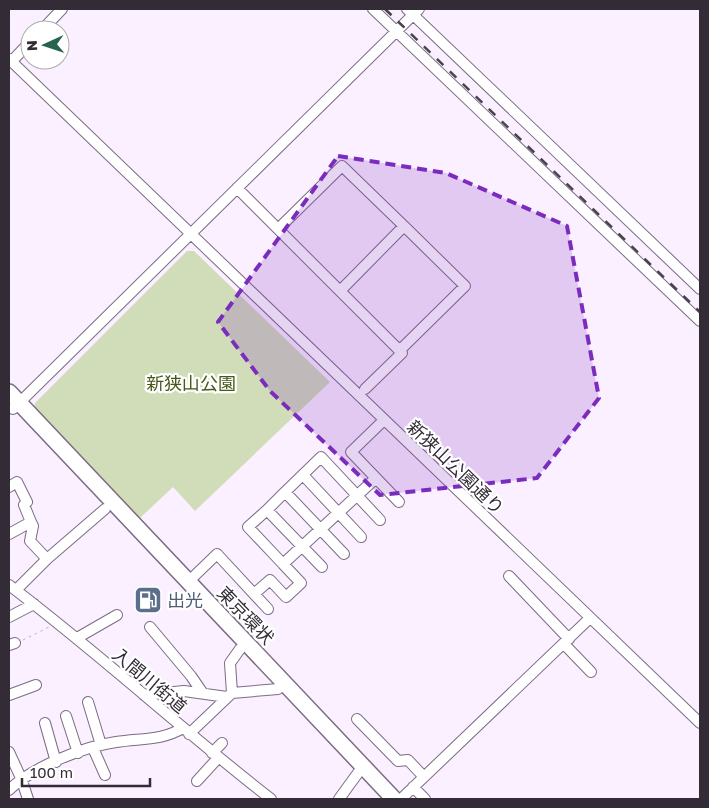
<svg xmlns="http://www.w3.org/2000/svg" width="709" height="808" font-family="'Golos Text','Noto Sans JP',sans-serif">
	<style>
		.green { fill: #d1ddb8 }
		.lines { fill: none; stroke-linecap: round; stroke-linejoin: round }
		.minor-casing { stroke: #7c6c83; stroke-width: 12 }
		.highway-casing { stroke: #7c6c83; stroke-width: 18 }
		.path { stroke: #bab0be; stroke-width: 1; stroke-dasharray: 2.5 4; stroke-linecap: butt }
		.minor { stroke: #fff; stroke-width: 10 }
		.highway { stroke: #fff; stroke-width: 15 }
		.rail { stroke: #4a434d; stroke-width: 2.5; stroke-dasharray: 9 9; stroke-linecap: butt }
		.marked { fill: #7b2cbf; fill-opacity: 0.2; stroke: #7b2cbf; stroke-width: 4; stroke-dasharray: 10 6; stroke-linejoin: round }
		.labels { text-anchor: middle; dominant-baseline: central; stroke-width: 4.5; stroke-linejoin: round; paint-order: stroke }
		.park-label { font-size: 18px; fill: #475817; stroke: #fff }
		.street-label { font-size: 18px; fill: #332c36; stroke: #fff }
		.service-label { font-size: 18px; fill: #4e5e75; stroke: #fff; text-anchor: start }
	</style>
	<rect width="100%" height="100%" fill="#fbf0ff"/>
	<!-- green -->
	<path class="green" d="M187,251H194L330,382L195,511L173,487L140,518L34,409L35,403Z"/>
	<g class="lines">
		<!-- minor casing -->
		<g class="minor-casing">
			<path id="minor" d="M373,9L700,321
				M407,9L700,289
				M42,30L62,9
				M9,59L700,723
				M12,61L30,42
				M237,188L402,353L365,389
				M278,229L342,166L404,226L340,291
				M399,351L465,286L404,226
				M13,409L419,9
				M384,420L351,452L399,502
				M303,475L361,537
				M9,487L17,482L27,502L24,505L31,522L9,534
				M285,492L321,457L380,520
				M267,510L285,492L344,554
				M31,522L33,526L30,541L47,559
				M322,567L267,510L248,527L283,564C314,535 345,507 376,478
				M509,576L569,639
				M188,582L217,554L268,609
				M9,585C99,653 182,730 271,799
				M16,590L47,559L105,509
				M254,594L270,580L286,597L301,583L283,564
				M9,617L34,604
				M150,627L191,676L202,692
				M77,638L117,615
				M564,644L591,672
				M9,645L15,643
				M232,693L278,689
				M9,695L36,685
				M144,695L184,691L227,697
				M88,702L101,745
				M66,716L78,753
				M357,719L398,761L408,760L424,777
				M45,723L56,762
				M189,734L232,693L230,663L240,649
				M93,748L105,775
				M9,752L21,778L28,799
				M212,753L222,743
				M197,781L218,758
				M413,787L425,799
				M9,790C33,767 82,747 116,742C140,738 161,741 183,728
				M339,799L363,766
				M401,799L590,618"/>
		</g>
		<!-- highway casing -->
		<g class="highway-casing">
			<path id="highway" d="M9,392L394,799"/>
		</g>
		<!-- path -->
		<path class="path" d="M23,640L49,627"/>
		<!-- minor -->
		<use href="#minor" class="minor"/>
		<!-- highway -->
		<use href="#highway" class="highway"/>
		<!-- rail -->
		<path class="rail" d="M385,9L700,312"/>
	</g>
	<!-- marked area -->
	<path class="marked" d="M338,156L446,173L567,226L599,398L537,478L380,495L270,391L218,322Z"/>
	<!-- icons -->
	<defs>
		<g id="fuel-square" transform="scale(1.4375)"><rect x="-9" y="-9" width="18" height="18" rx="4" fill="#5c6f8a" stroke="#fff"/><path d="M-5.5-6h7V0h2V4h1.3V-2.5L3-4.5l.8-.8L6-3V5H2.5V1h-1V6h-7ZM-4.2-4.7v3.2H.2V-4.7Z" fill="#fff"/></g>
	</defs>
	<g fill-rule="evenodd">
		<use href="#fuel-square" x="148" y="600"/>
	</g>
	<g class="labels">
		<!-- park labels -->
		<g class="park-label">
			<text x="191" y="383">新狭山公園</text>
		</g>
		<!-- street labels -->
		<g class="street-label">
			<text transform="translate(456 467) rotate(44)">新狭山公園通り</text>
			<text transform="translate(246 615) rotate(46)">東京環状</text>
			<text transform="translate(150 680) rotate(40)">入間川街道</text>
		</g>
		<!-- service labels -->
		<g class="service-label">
			<text x="167" y="600">出光</text>
		</g>
	</g>
	<!-- border -->
	<rect width="709" height="808" fill="none" stroke="#332c36" stroke-width="20"/>
	<!-- north arrow -->
	<g transform="translate(45 45) rotate(267)"><circle r="24" fill="#ffffff" stroke="#adabaf"/>
	<path d="M0-4L9 19L0 12L-9 19Z" fill="#27634d"/>
	<text y="-8" font-size="14" font-weight="bold" text-anchor="middle" fill="#332c36">N</text>
	</g>
	<!-- scale -->
	<path d="M22 778v8h128v-8" fill="none" stroke="#332c36" stroke-width="2.5"/>
	<text x="30" y="778" font-size="15" fill="#332c36" stroke="#ffffff" stroke-width="4" paint-order="stroke">100 m</text>
</svg>
